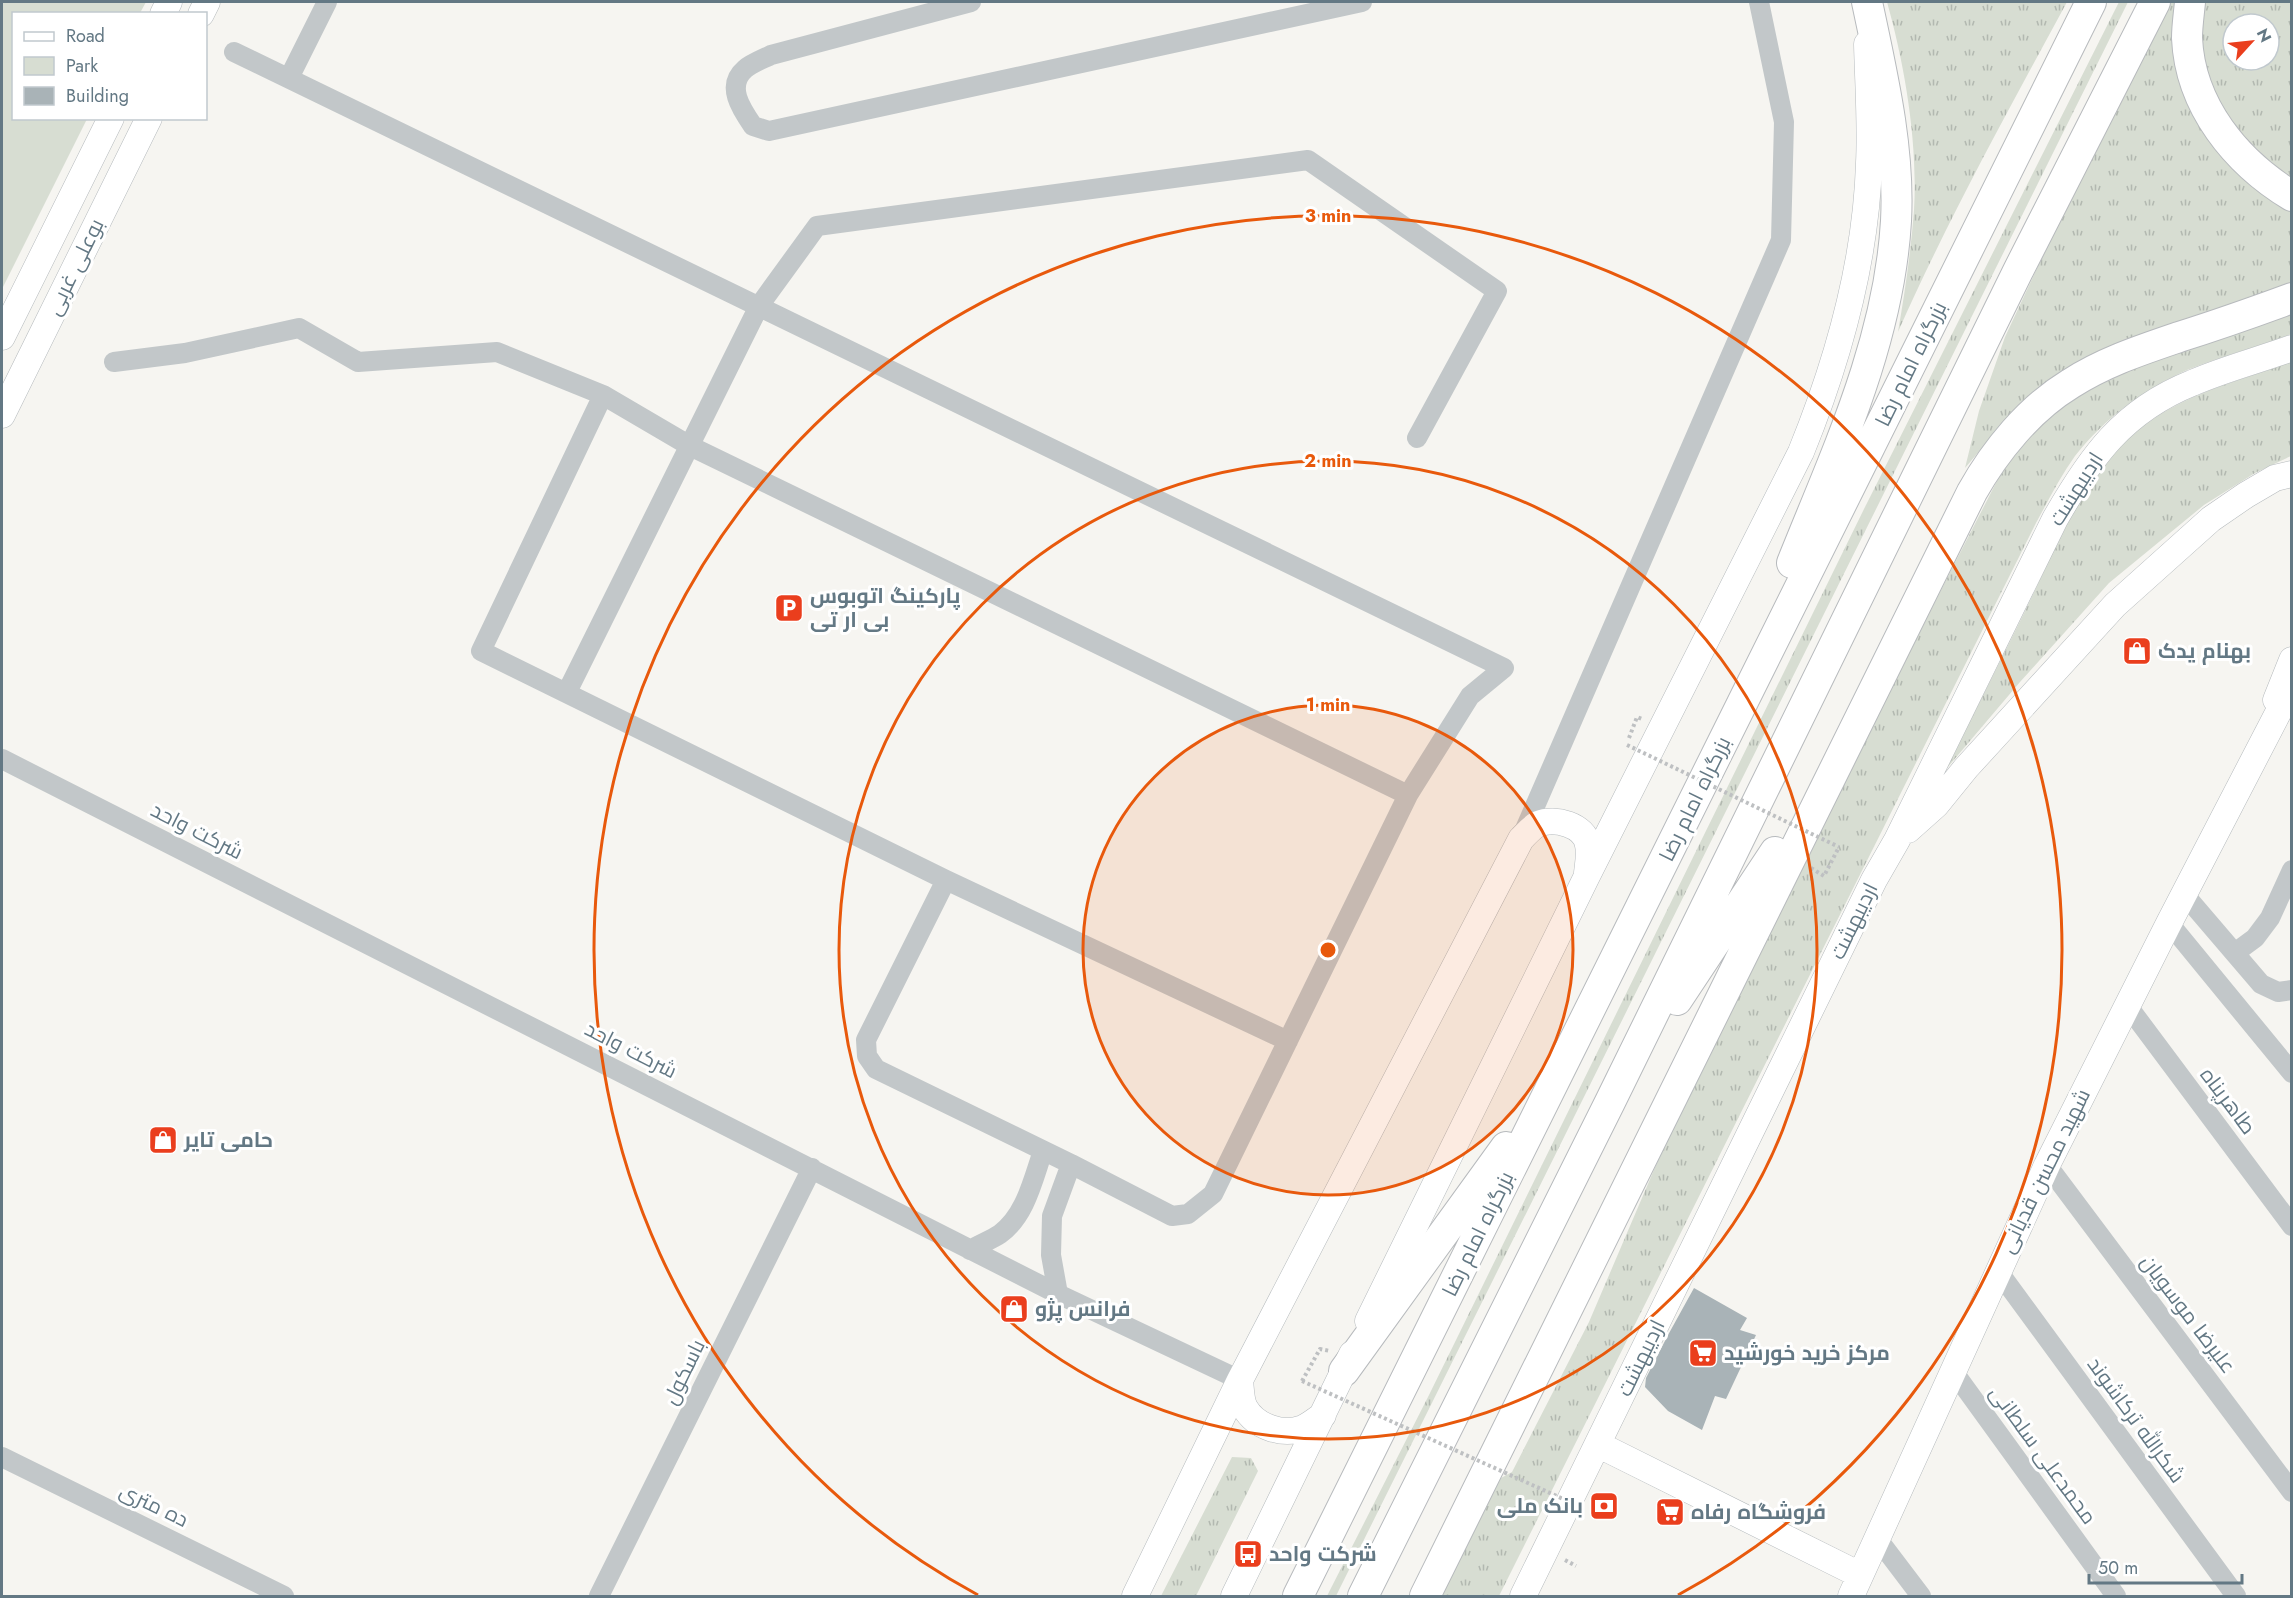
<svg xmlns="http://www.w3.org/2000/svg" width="2293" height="1598" font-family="Jost,Cairo,sans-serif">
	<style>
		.grass { fill: url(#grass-tufts); fill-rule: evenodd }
		.park { fill: #d7ddd2 }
		.building { fill: #a9b3b7 }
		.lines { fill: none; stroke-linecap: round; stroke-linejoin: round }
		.major-casing { stroke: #b5babd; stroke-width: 27 }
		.highway-casing { stroke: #b7babd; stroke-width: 32 }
		.path { stroke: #bec0c2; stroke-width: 4; stroke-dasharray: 3 3; stroke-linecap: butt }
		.minor { stroke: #c2c7c9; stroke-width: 20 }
		.major { stroke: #fff; stroke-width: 26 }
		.highway { stroke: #fff; stroke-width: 30 }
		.path-bridge { stroke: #bec0c2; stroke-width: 4; stroke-dasharray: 3 3; stroke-linecap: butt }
		.ring { fill: none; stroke: #e8590c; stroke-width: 3 }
		.labels { text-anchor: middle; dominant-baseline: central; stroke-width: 6; stroke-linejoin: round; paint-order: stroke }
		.street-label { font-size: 21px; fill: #637884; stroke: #fff }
		.poi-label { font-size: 21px; font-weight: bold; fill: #637884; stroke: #fff; text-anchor: start }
		.centre { fill: #e8590c; stroke: #fff; stroke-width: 3 }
		.ring-label { font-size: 18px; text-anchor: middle; font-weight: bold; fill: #e8590c; stroke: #fff; stroke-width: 6; stroke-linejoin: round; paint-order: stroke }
	</style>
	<defs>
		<pattern id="grass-tufts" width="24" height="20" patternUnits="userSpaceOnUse" patternTransform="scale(1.5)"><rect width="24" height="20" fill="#d7ddd2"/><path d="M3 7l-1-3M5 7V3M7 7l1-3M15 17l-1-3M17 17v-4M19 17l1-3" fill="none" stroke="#b2b8b0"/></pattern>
	</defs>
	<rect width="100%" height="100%" fill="#f6f5f1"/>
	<!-- grass -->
	<path class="grass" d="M1887,2H2067C2008,111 1948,219 1898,332C1905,291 1911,251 1914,210C1918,143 1905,66 1887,2Z
		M2119,2H2128L1336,1596H1327L1429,1395L1864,509Z
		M2168,2H2179L2178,43L2291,207V288L2246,304L1982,448L1965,468L1979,411L2005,337L2102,129Z
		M2198,2H2291V186L2224,122L2197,41ZM2233,24H2269V60H2233Z
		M2291,308V334C2257,347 2221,356 2187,370C2144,389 2104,419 2075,456C2060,477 2048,501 2036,523L1499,1596H1438L1501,1478L1512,1472L1589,1322L1671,1130L1848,771L1999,477L2013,456L2047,419L2092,385Z
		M2291,362V456L2255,473L2204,505L2109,583L2020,682L1947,768C1973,715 2000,662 2026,609C2057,545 2085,472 2142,427C2186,393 2240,381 2291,362Z
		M1232,1457L1251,1458L1258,1471L1196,1596H1161Z"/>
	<!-- park -->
	<path class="park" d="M2,2H146L140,13L14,14V118L87,119L2,289Z"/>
	<!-- building -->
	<path class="building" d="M1694,1288L1747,1318L1740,1330L1756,1335L1726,1399L1715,1396L1702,1430L1668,1411L1645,1387L1646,1378L1668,1335Z"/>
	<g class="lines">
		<!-- major casing -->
		<g class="major-casing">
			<path id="major" d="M163,14L169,2
				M201,14L207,2
				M2,337L111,118
				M2,415L149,118
				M2276,700L2292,660
				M1908,830L1936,805L1966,768L2115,605L2211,519L2246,495L2275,478L2292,474
				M1368,1321L1587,876L1801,452C1838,361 1866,263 1869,163C1871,124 1868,84 1867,44
				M1240,1380C1241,1389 1241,1401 1245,1408C1256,1427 1283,1436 1303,1428C1310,1425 1317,1419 1323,1415
				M1599,1445L1860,1575
				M1135,1596L1240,1380L1521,839C1526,834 1532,827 1538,824C1555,817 1585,825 1588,845C1590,854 1588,864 1587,873
				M1234,1596L1352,1354
				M1523,1596L1874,880L1897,840L2055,519C2091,456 2123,411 2192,383C2224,369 2259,360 2292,348
				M1851,1596L2047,1165L2169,923L2292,686"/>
		</g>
		<!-- highway casing -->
		<g class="highway-casing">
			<path id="highway" d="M2190,2C2189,13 2187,26 2187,38C2190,106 2236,162 2292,196
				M1792,563C1836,453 1889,342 1896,221C1900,148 1882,73 1867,2
				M1677,1000L1775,852
				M1344,1371L1506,1147
				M1298,1596L2091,2
				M1363,1596L1610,1102L2018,271L2155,2
				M1425,1596L1972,492C1995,451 2029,409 2070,384C2104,362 2141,350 2179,337C2217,325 2254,312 2292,298"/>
		</g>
		<!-- path -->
		<path class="path" d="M1629,738L1637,717L1642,719
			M1811,868L1824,876L1839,847
			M1302,1381L1320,1349L1330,1351
			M1565,1560L1576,1566"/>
		<!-- minor -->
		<path class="minor" d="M971,2L771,55C763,59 752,63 745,69C725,86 742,110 753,126L769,131L1362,2
			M234,52L1504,668L1470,696L1408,795L1213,1194L1188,1214L1172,1216L1071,1164L876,1069L867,1056L866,1040L946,880
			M289,78L327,2
			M114,362L185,353L299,328L358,362L497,352L603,395L690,446L1408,795
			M603,395L481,651L946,880L1288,1041
			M567,692L759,306L817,226L1308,160L1497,291L1417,438
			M2,759L1058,1294L1240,1380
			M1522,836L1781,240L1784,122L1759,2
			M2184,894L2261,984L2278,992L2292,990
			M2169,923L2292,1073
			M2236,952L2255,938L2270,918L2292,870
			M2127,1005L2292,1226
			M2047,1165L2292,1492
			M970,1250C980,1244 991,1240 1000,1234C1026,1215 1033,1179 1043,1151
			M1998,1271L2236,1596
			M1058,1294L1051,1255L1052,1216L1071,1164
			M1953,1371L2116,1596
			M2,1457L284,1596
			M1877,1538L1921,1596
			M599,1596L812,1168"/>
		<!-- major -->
		<use href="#major" class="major"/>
		<!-- highway -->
		<use href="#highway" class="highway"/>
		<!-- path-bridge -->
		<path class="path-bridge" d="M1627,745L1839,847
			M1302,1381L1581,1507"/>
	</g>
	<!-- distance rings -->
	<circle cx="1328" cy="950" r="245" fill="#e8590c" fill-opacity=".12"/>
	<g class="ring">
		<circle cx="1328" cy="950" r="245"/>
		<circle cx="1328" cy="950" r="489"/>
		<path d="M978 1595A734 734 0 1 1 1678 1595"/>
	</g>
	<!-- icons -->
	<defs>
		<g id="parking-square" transform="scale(1.5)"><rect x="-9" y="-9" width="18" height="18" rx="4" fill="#ea3e1d" stroke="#fff"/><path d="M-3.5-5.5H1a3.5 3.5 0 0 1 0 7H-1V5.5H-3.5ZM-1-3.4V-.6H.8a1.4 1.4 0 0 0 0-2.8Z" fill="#fff"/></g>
		<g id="shop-square" transform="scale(1.5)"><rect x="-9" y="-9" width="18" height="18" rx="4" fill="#ea3e1d" stroke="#fff"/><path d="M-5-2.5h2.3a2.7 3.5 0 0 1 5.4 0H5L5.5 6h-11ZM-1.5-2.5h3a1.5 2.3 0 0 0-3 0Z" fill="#fff"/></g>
		<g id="supermarket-square" transform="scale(1.5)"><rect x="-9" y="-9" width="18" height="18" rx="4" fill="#ea3e1d" stroke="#fff"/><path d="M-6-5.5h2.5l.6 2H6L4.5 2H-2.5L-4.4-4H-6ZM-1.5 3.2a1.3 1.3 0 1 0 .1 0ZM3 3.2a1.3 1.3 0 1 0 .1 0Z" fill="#fff"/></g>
		<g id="bank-square" transform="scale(1.5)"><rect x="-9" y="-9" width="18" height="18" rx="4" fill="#ea3e1d" stroke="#fff"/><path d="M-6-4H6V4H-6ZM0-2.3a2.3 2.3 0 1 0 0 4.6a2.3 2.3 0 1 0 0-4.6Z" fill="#fff"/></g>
		<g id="bus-square" transform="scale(1.5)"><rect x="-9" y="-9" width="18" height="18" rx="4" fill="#ea3e1d" stroke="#fff"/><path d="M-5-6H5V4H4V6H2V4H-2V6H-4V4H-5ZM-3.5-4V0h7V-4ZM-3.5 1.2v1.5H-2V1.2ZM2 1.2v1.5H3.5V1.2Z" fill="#fff"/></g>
	</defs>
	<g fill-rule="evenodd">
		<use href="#parking-square" x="789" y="608"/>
		<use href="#shop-square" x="2137" y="651"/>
		<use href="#shop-square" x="163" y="1140"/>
		<use href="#shop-square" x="1014" y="1309"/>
		<use href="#supermarket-square" x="1703" y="1353"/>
		<use href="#bank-square" x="1604" y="1506"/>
		<use href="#supermarket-square" x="1670" y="1512"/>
		<use href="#bus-square" x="1248" y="1554"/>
	</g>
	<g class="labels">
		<!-- street labels -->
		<g class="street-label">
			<text transform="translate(75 267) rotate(-64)">بوعلی غربی</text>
			<text transform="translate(1911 364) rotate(-64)">بزرگراه امام رضا</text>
			<text transform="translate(2076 489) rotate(-58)">اردیبهشت</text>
			<text transform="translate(1695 799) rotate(-64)">بزرگراه امام رضا</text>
			<text transform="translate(197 831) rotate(27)">شرکت واحد</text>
			<text transform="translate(1854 921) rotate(-64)">اردیبهشت</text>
			<text transform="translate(631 1050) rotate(27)">شرکت واحد</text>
			<text transform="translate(2228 1101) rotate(53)">طاهرپناه</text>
			<text transform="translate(2045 1171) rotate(-64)">شهید محسن قدیانی</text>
			<text transform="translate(1478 1234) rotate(-64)">بزرگراه امام رضا</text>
			<text transform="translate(2188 1314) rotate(53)">علیرضا موسویان</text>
			<text transform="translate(1641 1358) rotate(-64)">اردیبهشت</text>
			<text transform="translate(684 1372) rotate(-64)">باسکول</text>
			<text transform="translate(2136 1420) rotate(54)">شکرالله ترکاشوند</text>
			<text transform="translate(2043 1455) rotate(54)">محمدعلی سلطانی</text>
			<text transform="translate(154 1505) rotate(26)">ده متری</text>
		</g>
		<!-- poi labels -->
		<g class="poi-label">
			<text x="810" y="596">پارکینگ اتوبوس<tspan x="810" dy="24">بی ار تی</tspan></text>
			<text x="2158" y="651">بهنام یدک</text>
			<text x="184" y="1140">حامی تایر</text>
			<text x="1035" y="1309">فرانس پژو</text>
			<text x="1724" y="1353">مرکز خرید خورشید</text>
			<text x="1583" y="1506" text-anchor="end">بانک ملی</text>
			<text x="1691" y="1512">فروشگاه رفاه</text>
			<text x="1269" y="1554">شرکت واحد</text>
		</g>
	</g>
	<circle cx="1328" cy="950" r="9" class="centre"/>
	<g class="ring-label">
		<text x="1328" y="222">3 min</text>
		<text x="1328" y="467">2 min</text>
		<text x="1328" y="711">1 min</text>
	</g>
	<!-- border -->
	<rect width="2293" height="1598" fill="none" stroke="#637884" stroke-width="6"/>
	<!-- legend -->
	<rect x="12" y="12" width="195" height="108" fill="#ffffff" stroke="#c1c9ce" stroke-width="1.5"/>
	<rect x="24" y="32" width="30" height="9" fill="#ffffff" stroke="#c1c9ce" stroke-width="1.5"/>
	<text x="66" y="42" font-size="18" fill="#637884">Road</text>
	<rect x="24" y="57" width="30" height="18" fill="#d7ddd2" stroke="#c1c9ce" stroke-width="1.5"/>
	<text x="66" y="72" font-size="18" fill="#637884">Park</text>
	<rect x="24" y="87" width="30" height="18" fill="#a9b3b7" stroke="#c1c9ce" stroke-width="1.5"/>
	<text x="66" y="102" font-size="18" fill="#637884">Building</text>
	<!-- north arrow -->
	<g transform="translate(2251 42) rotate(63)"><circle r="28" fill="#ffffff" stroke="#c1c9ce" stroke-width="1.5"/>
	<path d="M0-4.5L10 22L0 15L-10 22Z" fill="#ea3e1d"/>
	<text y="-9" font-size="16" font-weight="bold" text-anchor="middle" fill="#637884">N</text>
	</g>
	<!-- scale -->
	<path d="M2089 1574v9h153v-9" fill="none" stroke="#637884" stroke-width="3"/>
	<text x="2098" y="1574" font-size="18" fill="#637884" stroke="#ffffff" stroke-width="4.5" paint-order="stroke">50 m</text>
</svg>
